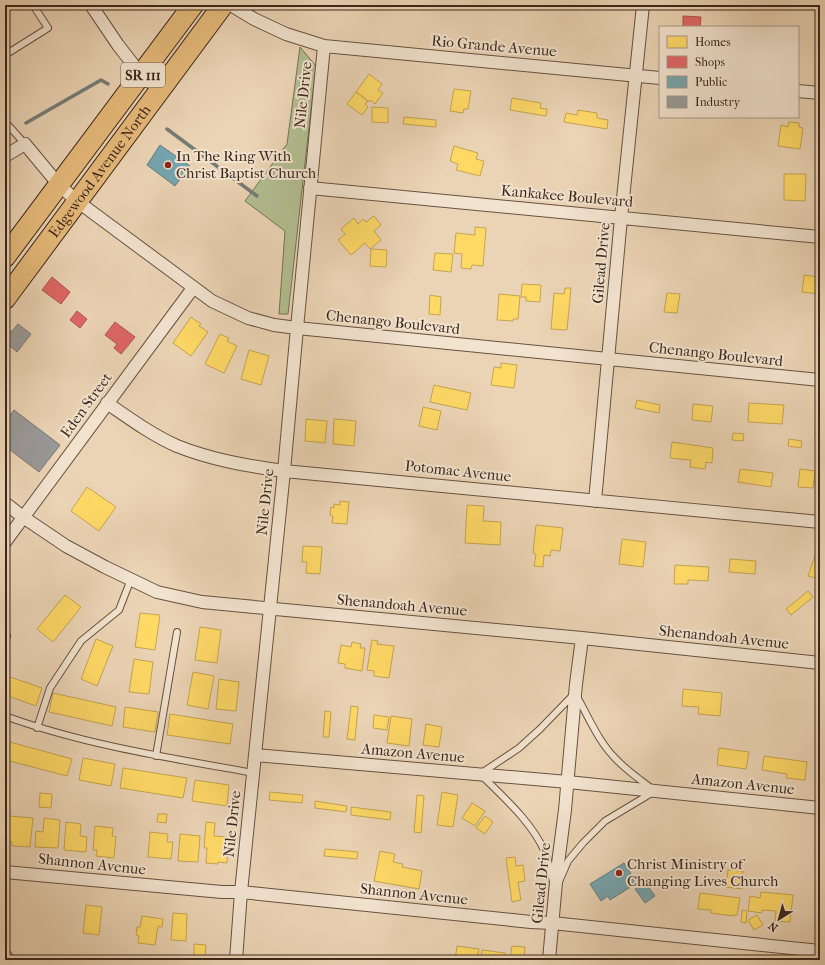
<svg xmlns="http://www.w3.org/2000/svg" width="825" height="965" font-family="'IM FELL French Canon',serif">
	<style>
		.green { fill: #b2be91; stroke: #767256 }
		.homes { fill: #ffd966; stroke: #c4a450 }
		.shops { fill: #e06666; stroke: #ae5350 }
		.public { fill: #76a5af; stroke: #647f83 }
		.industry { fill: #999; stroke: #7d7774 }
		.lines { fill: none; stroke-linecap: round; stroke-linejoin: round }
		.stream { stroke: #757d78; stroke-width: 3.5 }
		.lane-casing { stroke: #675242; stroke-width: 8 }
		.street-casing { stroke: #675242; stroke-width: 14 }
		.primary-casing { stroke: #3b271c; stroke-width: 22 }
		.lane { stroke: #f2e3cf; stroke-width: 6 }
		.street { stroke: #f2e3cf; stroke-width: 12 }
		.primary { stroke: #e6ba7a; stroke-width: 20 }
		.poi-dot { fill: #8f2418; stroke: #f2e3cf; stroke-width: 1.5 }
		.labels { text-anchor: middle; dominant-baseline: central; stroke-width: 4; stroke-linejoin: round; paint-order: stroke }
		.shield { fill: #f2e3cf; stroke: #725f52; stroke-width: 1 }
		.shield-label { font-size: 14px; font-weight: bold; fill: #3b271c }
		.street-label { font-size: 15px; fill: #3b271c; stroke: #f2e3cf }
		.poi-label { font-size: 15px; fill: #3b271c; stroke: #f2e3cf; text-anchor: start }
	</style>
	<rect width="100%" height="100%" fill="#ebd4b5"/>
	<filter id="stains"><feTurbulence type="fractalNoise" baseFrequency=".005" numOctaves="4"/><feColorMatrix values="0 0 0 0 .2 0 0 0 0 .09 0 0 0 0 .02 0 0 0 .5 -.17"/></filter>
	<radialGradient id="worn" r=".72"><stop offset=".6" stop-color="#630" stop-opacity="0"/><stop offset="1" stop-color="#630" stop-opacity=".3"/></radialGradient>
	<!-- green -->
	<path class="green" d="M300,47L316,66L288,314H279L285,231L245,201L287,144Z"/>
	<!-- homes -->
	<path class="homes" d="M369,74L382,84L378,90L383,93L375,104L370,100L369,102L356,92Z
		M454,89L471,91L468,109H464L463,113L450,111Z
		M356,92L368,101L365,104L368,107L362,115L347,104Z
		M512,98L541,103L540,108L547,109L546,116L510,110Z
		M372,107L388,108V123L372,122Z
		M578,110L597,113V118L608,120L607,129L564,122L566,113L577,115Z
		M404,117L436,120V127L403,124Z
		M789,122L799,123V127L803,128L800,149L778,146L781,125L788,127Z
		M454,146L478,153L476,159L484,161L480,176L456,170L458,164L450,161Z
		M784,174H806L805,201L784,200Z
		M374,216L381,225L374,231L381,240L370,249L365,243L351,255L338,240L345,234L341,229L354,218L358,224L363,219L366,222Z
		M475,227L486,228L483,266L472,265L471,269L461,268L462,254L454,253L456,233L475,235Z
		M371,249L387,250L386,267L370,266Z
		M435,253L453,254L451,272L433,270Z
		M804,275L820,277V294L802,292Z
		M522,284L541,285L540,302L526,301V297H521Z
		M565,288H571L567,330L551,329L554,293L564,294Z
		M667,293L680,294L677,313L664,312Z
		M499,294L520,296L518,319H513V321L497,320Z
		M430,295L441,297L440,315L429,314Z
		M191,317L201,324L199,326L208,332L191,356L173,343Z
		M817,331L820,332V349L815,348Z
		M220,334L229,338L227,341L237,346L224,373L205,364Z
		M249,350L269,356L261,385L241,379Z
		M501,363L517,365L514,388L491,385L494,367L501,368Z
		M434,385L471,393L467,410L430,402Z
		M637,400L660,405L659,413L635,408Z
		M749,403L784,405L782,424L748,422Z
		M693,404L713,406L711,422L692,420Z
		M423,407L441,411L437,430L419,426Z
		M306,419L327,421L325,443L305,441Z
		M334,419L356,421L354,446L333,444Z
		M820,426V437L814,432Z
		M733,433L744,434L743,441L732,440Z
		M789,439L802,441L801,448L788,446Z
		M672,442L713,448L712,463L706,462L705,469L690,467L691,460L670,458Z
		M740,469L773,473L771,487L738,482Z
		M800,469L815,471L813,488L798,487Z
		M87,487L116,507L99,531L71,511Z
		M340,501L349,502L347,524L332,523L333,516L330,515L331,507L334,508V504L340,505Z
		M467,505L484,506L483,521L501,522L500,545L465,543Z
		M536,525L563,528L560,551L551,550L550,556L544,555L543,567L534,566L536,554L533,553Z
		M622,539L646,542L643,567L619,564Z
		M820,541V565L815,578L808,576Z
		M303,546L322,547L320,574L306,573L307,562H302Z
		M730,559L756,561L755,574L729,572Z
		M675,565L709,567L708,581L688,580V584H674Z
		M808,591L813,597L791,615L786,609Z
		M65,595L81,607L53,642L37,629Z
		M140,613L160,615L155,650L135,647Z
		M200,627L221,630L217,663L195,660Z
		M96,639L113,646L97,686L81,679Z
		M372,640L378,641L377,644L394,646L389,678L374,676V671L367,670Z
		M352,642L361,644L360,648H365L362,671L345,668V664L338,663L341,645L351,647Z
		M134,659L153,662L149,694L129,692Z
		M193,672L214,676L208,709L187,705Z
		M10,677L42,688L36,706L5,695V690Z
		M219,679L239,682L236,711L216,709Z
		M683,689L722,693L720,716L698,714L699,707L682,706Z
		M53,693L116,707L112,726L49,712Z
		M351,706L358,707L355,740L347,739Z
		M125,707L158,712L155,732L123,727Z
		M325,711L331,712L329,737H323Z
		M170,714L233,724L230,744L167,735Z
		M374,715L389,717L387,730L373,728Z
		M391,716L412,719L409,746L387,743Z
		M426,724L442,727L439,747L423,745Z
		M10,742L72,759L67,776L6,760Z
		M719,748L749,752L746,769L717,765Z
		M764,756L807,762L805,780L786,778L787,774L762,770Z
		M83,758L115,764L111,786L79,780Z
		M123,768L187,778L183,798L120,788Z
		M195,780L229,785L227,806L192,801Z
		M270,792L303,795L302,803L269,800Z
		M442,792L458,795L453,827L437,825Z
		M40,793L52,794L51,808L39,807Z
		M417,795L424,796L421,833L414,832Z
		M315,801L347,806L346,812L315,808Z
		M472,803L485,811L475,826L462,818Z
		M351,807L391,812L390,820L351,815Z
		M158,814H167L166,823L157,822Z
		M9,816L33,818L30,847L12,846V842H7Z
		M485,816L493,822L485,834L476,828Z
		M44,818L60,820L58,848L35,847L36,831L43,832Z
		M66,822L81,824L80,836L87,837L86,852L64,850Z
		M206,822L215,823L214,836L229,837L227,863L218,862V864L206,863L207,848H204Z
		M95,826L113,828L112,836L116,837L114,858L96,856L97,850H93Z
		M150,832L168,834L167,842H173L171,859L148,857Z
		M180,834L200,836L198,862L178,861Z
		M325,849L358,852L357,859L324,856Z
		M380,851L395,854L393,862L403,864L402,867L422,871L419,889L374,881Z
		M515,857L516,866L523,865L525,881L518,882L521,900L512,902L506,858Z
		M728,870L743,871L742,889L726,887Z
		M761,892L793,895L790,922L775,921L776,911L762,910V913L748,911L750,896L760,898Z
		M700,893L740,898L737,915H733V916L711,913V910L698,909Z
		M86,905L102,907L99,935L83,933Z
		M742,910L747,911L746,923L741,922Z
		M173,913L187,914L186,941L171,940Z
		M757,915L763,925L754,930L748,920Z
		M142,916L163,919L162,927L158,926L155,945L138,943L139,936L136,935L137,927H140Z
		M194,944L206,945L205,958L194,957Z
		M457,946L479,949L477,960H455Z
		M512,946L525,947L524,960H510Z
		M482,950L505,953L504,960H481Z"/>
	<!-- shops -->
	<path class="shops" d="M683,16L701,17L700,27H683Z
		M52,277L70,292L61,304L42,290Z
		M77,311L87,319L80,328L70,320Z
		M115,322L135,337L121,354L114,348L117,344L105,335Z"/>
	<!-- public -->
	<path class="public" d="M160,145L190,166L175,186L147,165Z
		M624,863L637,883L610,900L608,896L601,901L590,884Z
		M645,882L655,896L645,903L635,889Z"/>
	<!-- industry -->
	<path class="industry" d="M18,324L31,334L17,352L5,342V333L8,330L11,332Z
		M14,410L60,445L39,472L5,446V422Z"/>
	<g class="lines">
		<!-- stream -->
		<path class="stream" d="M26,123L101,80L108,84
			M167,129L257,196"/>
		<!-- lane casing -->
		<g class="lane-casing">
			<path id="lane" d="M5,55L48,28L33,5
				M5,124L8,125L25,144
				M5,638L7,636
				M575,693C587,714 599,743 616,759C627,771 642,781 655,791L605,821L583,843L568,861L555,891C552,879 550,864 545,852C531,821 504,798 480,774L519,748L540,729Z
				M5,716C85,745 170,758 254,773
				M37,728L50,688L81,641L119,610L131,579
				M156,756L177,632"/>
		</g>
		<!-- street casing -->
		<g class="street-casing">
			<path id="street" d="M91,5L118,45L142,76L161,90
				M231,5L254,19L286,34L324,46L660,78
				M798,91L820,93
				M5,156L25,144L59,185L77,201L212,301L248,318L274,325L297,328L820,380
				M310,188L820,237
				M107,403C129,418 152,435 177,446C212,460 248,466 284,471L820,522
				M595,501L621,218L643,5
				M5,503L23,517L66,546L105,567L157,592L202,602L582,638L820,663
				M5,542L193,288
				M255,755L568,782L820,808
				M5,872L222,892H241L531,922L552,923L820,951
				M5,955L8,960
				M236,960L241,892L284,471L297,328L324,46
				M549,960L557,871L565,810L576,684L582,638"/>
		</g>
		<!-- primary casing -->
		<g class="primary-casing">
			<g id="primary">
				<path d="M5,257L193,5"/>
				<path id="s1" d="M5,299L223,5"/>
			</g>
		</g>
		<!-- lane -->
		<use href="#lane" class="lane"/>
		<!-- street -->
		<use href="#street" class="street"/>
		<!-- primary -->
		<use href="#primary" class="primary"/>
	</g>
	<!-- markers -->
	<g class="poi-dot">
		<circle cx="168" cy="165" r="4"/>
		<circle cx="619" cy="873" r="4"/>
	</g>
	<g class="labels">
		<!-- shield labels -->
		<rect class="shield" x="121" y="63" width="44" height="24" rx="3"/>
		<g class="shield-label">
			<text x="143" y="75">SR 111</text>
		</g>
		<!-- street labels -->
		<g class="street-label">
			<text transform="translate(494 46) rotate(5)">Rio Grande Avenue</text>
			<text transform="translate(303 95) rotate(-84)">Nile Drive</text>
			<text stroke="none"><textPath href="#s1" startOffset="159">Edgewood Avenue North</textPath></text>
			<text transform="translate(567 196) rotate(5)">Kankakee Boulevard</text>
			<text transform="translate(601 263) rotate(-85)">Gilead Drive</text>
			<text transform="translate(393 322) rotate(6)">Chenango Boulevard</text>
			<text transform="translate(716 354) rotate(6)">Chenango Boulevard</text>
			<text transform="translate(86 405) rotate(-54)">Eden Street</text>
			<text transform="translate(458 471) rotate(6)">Potomac Avenue</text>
			<text transform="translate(265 502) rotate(-84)">Nile Drive</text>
			<text transform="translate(402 605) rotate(5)">Shenandoah Avenue</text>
			<text transform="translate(724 637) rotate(6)">Shenandoah Avenue</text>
			<text transform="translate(413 753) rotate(5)">Amazon Avenue</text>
			<text transform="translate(743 784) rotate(6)">Amazon Avenue</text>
			<text transform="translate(232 824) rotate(-84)">Nile Drive</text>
			<text transform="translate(92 864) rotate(6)">Shannon Avenue</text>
			<text transform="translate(541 883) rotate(-84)">Gilead Drive</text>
			<text transform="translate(414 894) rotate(6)">Shannon Avenue</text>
		</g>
		<!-- poi labels -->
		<g class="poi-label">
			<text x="176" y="156">In The Ring With<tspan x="176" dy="17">Christ Baptist Church</tspan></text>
			<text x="627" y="864">Christ Ministry of<tspan x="627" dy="17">Changing Lives Church</tspan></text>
		</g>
	</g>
	<!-- margin -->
	<rect width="825" height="965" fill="none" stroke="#ebd4b5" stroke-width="20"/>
	<rect x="6" y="6" width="813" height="953" fill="none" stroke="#3b271c" stroke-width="2"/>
	<rect x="10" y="10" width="805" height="945" fill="none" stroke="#3b271c"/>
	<!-- legend -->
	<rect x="659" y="26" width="140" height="92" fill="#f2e3cf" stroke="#a99887"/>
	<rect x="667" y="36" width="20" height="12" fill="#ffd966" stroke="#a99887"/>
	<text x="695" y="46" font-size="12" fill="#3b271c">Homes</text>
	<rect x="667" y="56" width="20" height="12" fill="#e06666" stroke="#a99887"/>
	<text x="695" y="66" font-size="12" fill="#3b271c">Shops</text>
	<rect x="667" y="76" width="20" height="12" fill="#76a5af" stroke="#a99887"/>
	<text x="695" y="86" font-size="12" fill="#3b271c">Public</text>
	<rect x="667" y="96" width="20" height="12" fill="#999999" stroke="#a99887"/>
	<text x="695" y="106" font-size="12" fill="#3b271c">Industry</text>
	<!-- north arrow -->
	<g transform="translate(779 919) rotate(217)" stroke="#f2e3cf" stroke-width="3" paint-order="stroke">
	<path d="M0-3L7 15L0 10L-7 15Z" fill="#3b271c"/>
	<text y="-6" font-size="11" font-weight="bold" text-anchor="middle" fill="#3b271c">N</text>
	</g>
	<rect width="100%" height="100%" filter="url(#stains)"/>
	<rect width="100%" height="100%" fill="url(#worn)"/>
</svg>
